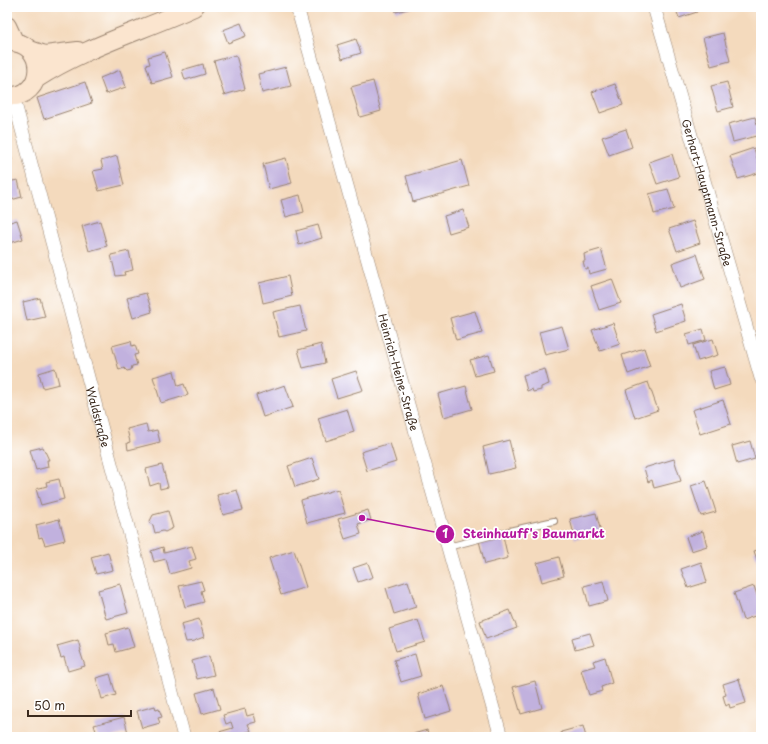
<svg xmlns="http://www.w3.org/2000/svg" width="768" height="744" font-family="'Playpen Sans',sans-serif">
	<style>
		.building { fill: #c1b1de }
		.lines { fill: none; stroke-linecap: round; stroke-linejoin: round }
		.lane-casing { stroke: #98826e; stroke-width: 8 }
		.street-casing { stroke: #98826e; stroke-width: 14 }
		.secondary-casing { stroke: #98826e; stroke-width: 20 }
		.lane { stroke: #fff; stroke-width: 6 }
		.street { stroke: #fff; stroke-width: 13 }
		.secondary { stroke: #fbe5cf; stroke-width: 18 }
		.labels { text-anchor: middle; dominant-baseline: central; stroke-width: 3.5; stroke-linejoin: round; paint-order: stroke }
		.street-label { font-size: 11px; fill: #3b2a1e; stroke: #fff }
		.leader { fill: none; stroke: #b5179e; stroke-width: 1.5 }
		.callout-dot { fill: #b5179e; stroke: #fff; stroke-width: 1.5 }
		.mark-label { font-size: 12px; text-anchor: middle; font-weight: bold; fill: #fff }
		.callout-label { font-size: 12px; text-anchor: middle; font-weight: bold; fill: #b5179e; stroke: #fff; stroke-width: 3.5; stroke-linejoin: round; paint-order: stroke }
	</style>
	<rect width="100%" height="100%" fill="#fff"/>
	<filter id="ink" filterUnits="userSpaceOnUse"><feTurbulence type="fractalNoise" baseFrequency=".025" numOctaves="2"/><feDisplacementMap in="SourceGraphic" scale="8" xChannelSelector="R" yChannelSelector="G"/><feConvolveMatrix kernelMatrix="1 2 1 2 8 2 1 2 1" color-interpolation-filters="sRGB"/></filter>
	<filter id="wash" filterUnits="userSpaceOnUse"><feTurbulence type="fractalNoise" baseFrequency=".012" numOctaves="4" result="noise"/><feDisplacementMap in="SourceGraphic" scale="16" xChannelSelector="R" yChannelSelector="G"/><feGaussianBlur stdDeviation="0.9" result="paint"/><feColorMatrix in="noise" values="0 0 0 0 0 0 0 0 0 0 0 0 0 0 0 0 0 1.4 0 .05"/><feComposite in="paint" operator="in"/></filter>
	<g filter="url(#wash)">
		<rect width="100%" height="100%" fill="#f4dabd"/>
		<g id="blocks">
			<!-- building -->
			<path class="building" d="M395,7H412V8L396,12Z
				M675,7H696L697,12L679,18Z
				M241,23L246,36L228,43L223,30Z
				M723,33L730,61L711,66L703,38Z
				M356,39L361,53L342,59L337,45Z
				M165,52L173,77L152,83L146,65L150,64L148,57Z
				M236,55L245,89L224,95L214,61Z
				M203,64L205,74L185,80L182,70Z
				M286,67L291,86L262,93L258,74Z
				M120,70L126,87L106,94L100,78Z
				M373,81L381,111L360,117L351,87Z
				M85,82L92,103L44,119L37,98Z
				M727,82L733,107L718,111L711,86Z
				M615,84L623,105L600,113L592,92Z
				M755,117L760,135L733,142L728,124Z
				M626,129L632,147L609,155L602,137Z
				M7,143L12,160L7,161Z
				M754,148L761,172L738,179L730,156Z
				M672,154L679,177L657,184L649,162Z
				M117,156L124,185L99,191L93,171L103,169L101,161Z
				M286,158L292,183L269,189L263,164Z
				M462,160L469,186L413,202L406,176Z
				M18,180L22,197L7,201V182Z
				M668,189L674,209L654,214L649,194Z
				M300,195L304,212L286,217L281,200Z
				M463,210L469,227L449,233L444,216Z
				M17,220L23,239L7,244V223Z
				M100,221L107,246L89,251L82,226Z
				M693,221L700,243L677,251L669,229Z
				M318,225L322,238L299,245L296,231Z
				M601,249L607,269L589,274L588,268L585,269L583,261H585L584,254Z
				M129,251L133,270L124,272L125,275L116,276L111,255Z
				M697,254L705,279L680,288L672,263Z
				M288,276L292,296L263,303L259,283Z
				M612,279L621,303L599,310L591,286Z
				M146,293L152,312L133,318L127,298Z
				M40,298L45,317L27,321L23,302Z
				M681,304L686,321L656,331L651,314Z
				M300,306L306,331L279,337L273,312Z
				M475,311L482,333L456,340L450,318Z
				M613,323L620,344L600,351L592,330Z
				M562,326L569,349L545,355L539,332Z
				M703,329L706,340L689,345L686,334Z
				M713,339L718,355L698,361L693,345Z
				M131,341L132,346L135,345L138,354L134,355L137,365L132,366L131,370L127,371L124,368L119,370L112,346Z
				M321,344L325,363L303,368L298,350Z
				M644,348L650,366L628,374L622,355Z
				M489,355L494,371L475,376L470,360Z
				M725,367L730,385L714,390L709,371Z
				M55,368L59,384L43,388L39,373Z
				M545,369L549,384L541,387V390L533,392L532,389L527,391L523,375Z
				M174,371L178,386L184,384L188,395L161,403L153,377Z
				M356,371L363,390L337,398L331,379Z
				M648,382L658,410L635,418L626,390Z
				M285,385L293,407L263,417L256,395Z
				M466,386L472,409L444,417L438,394Z
				M723,400L731,424L700,434L692,410Z
				M347,409L354,432L326,441L318,418Z
				M146,424L148,432L157,430L160,442L128,450L127,443L130,442L127,429Z
				M509,440L516,468L489,474L483,447Z
				M750,441L755,459L737,464L732,446Z
				M390,443L396,462L367,471L361,452Z
				M43,447L49,460H47L48,467L36,470L30,450Z
				M312,458L319,479L295,487L288,466Z
				M674,459L681,481L654,488L652,480L648,482L644,468Z
				M162,465L168,487L160,489L159,483L150,486L146,469Z
				M59,479L64,499L41,505L36,489L47,486L46,482Z
				M706,481L716,512L701,516L691,486Z
				M338,489L345,513L307,523L301,500Z
				M237,490L243,510L223,515L217,495Z
				M368,510L371,520L358,524L361,534L345,539L338,519Z
				M168,511L173,528L165,532L163,531L155,533L153,525L149,523L153,515Z
				M596,513L601,532L575,539L570,519Z
				M59,519L65,540L45,545L42,537L39,538L36,525Z
				M703,531L707,546L691,551L686,537Z
				M503,536L508,558L485,564L479,541Z
				M192,546L196,559L189,561L191,568L170,574L166,559L154,562L151,551L163,547L164,553Z
				M761,549V568H760L754,551Z
				M294,550L306,587L281,595L269,558Z
				M108,552L113,570L96,574L91,557Z
				M559,557L564,576L542,582L537,563Z
				M701,562L707,582L688,588L681,569Z
				M368,563L373,577L358,582L353,568Z
				M201,581L204,590L201,591L204,602L185,607L179,586Z
				M408,581L416,607L394,614L386,588Z
				M603,581L608,601L589,606L584,586Z
				M120,584L128,613L106,619L98,590Z
				M754,586L761,607V614L743,620L734,593Z
				M510,610L517,628L486,639L480,621Z
				M199,619L204,637L196,640L195,641L186,642L181,624Z
				M418,620L425,642L396,651L389,629Z
				M128,627L134,647L116,652L114,644L109,645L106,633Z
				M590,633L594,645L575,650L572,638Z
				M78,640L81,651H80L85,666L68,671L64,657L61,658L57,646Z
				M415,654L421,676L401,682L394,660Z
				M209,656L214,675L197,679L192,661Z
				M605,657L612,683L601,687L602,691L589,695L581,670L595,666L593,661Z
				M110,674L116,695L102,699L96,678Z
				M739,679L746,703L730,708L729,704L726,706L723,696L726,695L723,684Z
				M535,681L542,708L521,714L513,687Z
				M443,686L451,711L425,719L418,694Z
				M214,688L220,709L202,714L196,693Z
				M155,706L156,710L159,709L162,717L158,718L160,723L142,728L137,711Z
				M245,709L247,716L254,714L256,722L248,724L251,731L240,734L241,737H220L219,732L233,728L231,722L226,724L223,715Z
				M124,717L128,733L113,737H98L94,725Z
				M583,726L586,737H563L561,732Z
				M427,730L429,737H403Z"/>
		</g>
	</g>
	<g filter="url(#ink)">
		<use href="#blocks" fill-opacity="0" stroke="#98826e" stroke-width="1"/>
		<g class="lines">
			<!-- lane casing -->
			<g class="lane-casing">
				<path id="lane" d="M448,547L509,531L554,521"/>
			</g>
			<!-- street casing -->
			<g class="street-casing">
				<g id="street">
					<path id="s1" d="M297,7L501,737"/>
					<path id="s2" d="M654,7L761,378"/>
					<path id="s3" d="M13,96L184,737"/>
				</g>
			</g>
			<!-- secondary casing -->
			<g class="secondary-casing">
				<path id="secondary" d="M7,26L14,41
					M7,42C49,40 46,100 7,96
					M30,50L45,55L78,51
					M36,79C85,47 141,31 194,7"/>
			</g>
			<!-- lane -->
			<use href="#lane" class="lane"/>
			<!-- street -->
			<use href="#street" class="street"/>
			<!-- secondary -->
			<use href="#secondary" class="secondary"/>
		</g>
	</g>
	<g class="labels">
		<!-- street labels -->
		<g class="street-label">
			<text stroke="none"><textPath href="#s2" startOffset="193">Gerhart-Hauptmann-Straße</textPath></text>
			<text stroke="none"><textPath href="#s1" startOffset="379">Heinrich-Heine-Straße</textPath></text>
			<text stroke="none"><textPath href="#s3" startOffset="332">Waldstraße</textPath></text>
		</g>
	</g>
	<!-- callouts -->
	<path class="leader" d="M362 518L445 534"/>
	<g class="callout-dot">
		<circle cx="362" cy="518" r="4"/>
		<circle cx="445" cy="534" r="10"/>
	</g>
	<g class="mark-label">
		<text x="445" y="538">1</text>
	</g>
	<g class="callout-label">
		<text x="534" y="538">Steinhauff's Baumarkt</text>
	</g>
	<!-- margin -->
	<rect width="768" height="744" fill="none" stroke="#fff" stroke-width="24"/>
	<!-- scale -->
	<path d="M28 710v6h103v-6" fill="none" stroke="#3b2a1e" stroke-width="2"/>
	<text x="34" y="710" font-size="12" fill="#3b2a1e" stroke="#ffffff" stroke-width="3" paint-order="stroke">50 m</text>
</svg>
